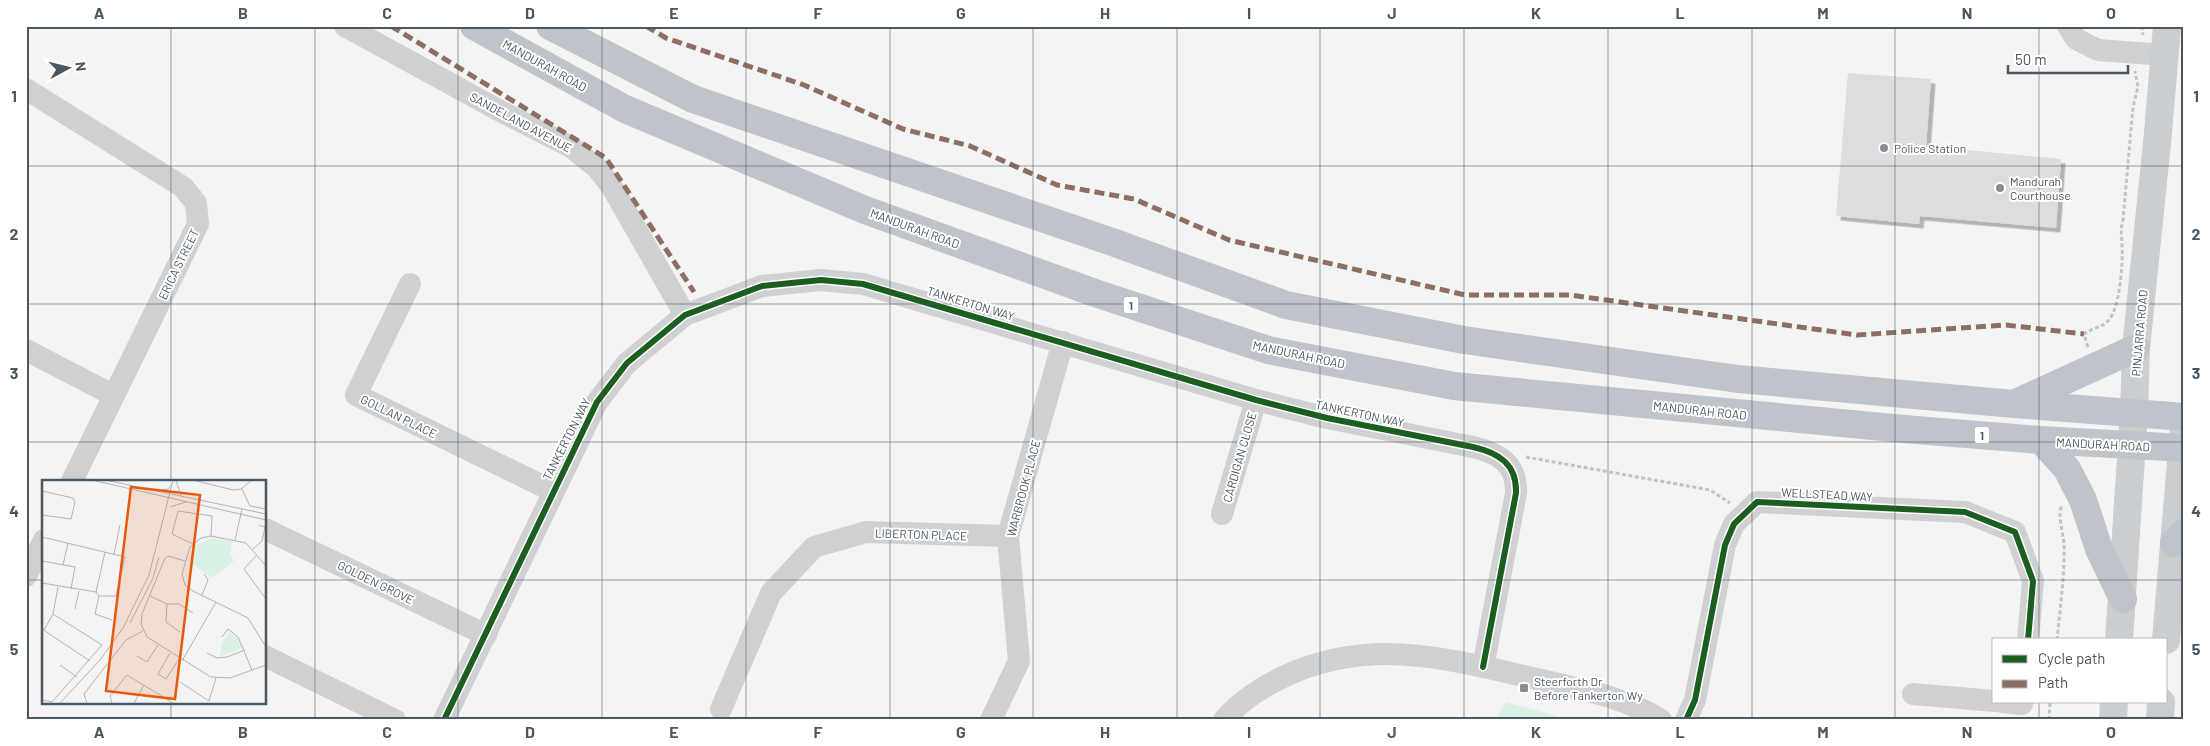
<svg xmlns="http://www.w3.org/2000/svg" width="2210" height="746" font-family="Barlow,sans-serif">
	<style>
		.green { fill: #d9f2e3 }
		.building { fill: #ddddde; filter: url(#shadow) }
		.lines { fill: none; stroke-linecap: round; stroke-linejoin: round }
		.path { stroke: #bcc7c4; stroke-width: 3; stroke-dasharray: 4 2.5; stroke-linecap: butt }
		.minor { stroke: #ced0d2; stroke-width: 22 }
		.major { stroke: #caced1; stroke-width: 28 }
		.highway { stroke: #bec4c9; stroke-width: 28 }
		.quiet { stroke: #8d6e63; stroke-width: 5; stroke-dasharray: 10 5; stroke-linecap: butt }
		.cycleway-casing { stroke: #fff; stroke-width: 9 }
		.cycleway { stroke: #1b5e20; stroke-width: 6 }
		.grid { fill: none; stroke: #4a5661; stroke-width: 1; stroke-opacity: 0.55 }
		.poi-dot { fill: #868d94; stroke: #fff; stroke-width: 2 }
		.labels { text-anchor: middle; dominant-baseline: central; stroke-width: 4; stroke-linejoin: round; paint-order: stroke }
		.shield { fill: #fff; stroke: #808990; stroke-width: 1 }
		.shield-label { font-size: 11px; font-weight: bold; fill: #4a5661 }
		.street-label { font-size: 12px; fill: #4a5661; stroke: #fff }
		.poi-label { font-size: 12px; fill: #4a5661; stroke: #fff; text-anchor: start }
		.inset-road { fill: none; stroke: #b0b5b9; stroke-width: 1 }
		.view { fill: #e8590c; fill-opacity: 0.15; stroke: #e8590c; stroke-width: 2.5 }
		.inset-edge { fill: none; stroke: #4a5661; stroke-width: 2.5 }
		.neatline { fill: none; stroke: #4a5661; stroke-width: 2 }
		.grid-label { font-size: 16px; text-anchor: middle; font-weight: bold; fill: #4a5661 }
	</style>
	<defs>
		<filter id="shadow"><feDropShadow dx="4.5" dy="4.5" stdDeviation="0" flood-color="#0004"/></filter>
	</defs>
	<rect width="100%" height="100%" fill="#f4f4f4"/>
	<!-- green -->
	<path class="green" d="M1506,702L1570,720H1495Z"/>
	<!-- building -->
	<path class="building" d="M1848,73L1931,79L1926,146L2061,159L2056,228L1920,216L1919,224L1836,216Z"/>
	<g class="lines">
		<!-- path -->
		<path class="path" d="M2142,26L2143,35
			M2088,347L2084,334C2092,328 2101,328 2108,321C2120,309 2123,263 2122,246C2122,236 2120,230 2123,220L2133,107L2138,87L2135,71
			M1526,457L1710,490L1730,503
			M2057,640C2060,608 2065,575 2064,543C2063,533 2057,513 2062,506
			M2049,720L2050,702"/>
		<!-- minor -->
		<path class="minor" d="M345,26L506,114L571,147L597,168L612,187L685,315
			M2068,26L2076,39L2098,50L2165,55
			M26,89L183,187L196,203L198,224L72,481
			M410,284L356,395L553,491
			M26,350L113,395
			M1222,514L1256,400
			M265,529L486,635
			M26,576L44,540
			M265,656L395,720
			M1913,694L1994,701
			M2002,702L2022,704
			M721,709L771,593L814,547L866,532L1008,536
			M444,720L597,402L627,363L685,315L762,286L821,280L863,284L1256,400L1327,418L1473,447C1499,453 1517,464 1516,493L1483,667
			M991,720L1019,661L1008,536L1063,342
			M1224,720C1240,701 1262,687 1285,676C1371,637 1445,658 1532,678C1576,688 1623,696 1661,720
			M1686,720L1695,700L1725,545L1734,524L1757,502L1965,512L2015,532L2033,581L2028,640"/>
		<!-- major -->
		<path class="major" d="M2119,640L2134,412L2136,348L2158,133L2167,26
			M2166,640L2184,426
			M2113,720L2114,702
			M2160,720L2161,702"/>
		<!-- highway -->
		<path class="highway" d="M474,26L625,109L865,210L1095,293L1268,350L1454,386L1904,429L2041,440L2184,448
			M550,26L693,99L1115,243L1286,305L1464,340L1738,379L2014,404L2184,417
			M2018,402L2136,348
			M2041,440L2067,469L2083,500L2099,549L2123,599
			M2174,543L2184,533"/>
		<!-- quiet -->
		<path class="quiet" d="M391,26L606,158L694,292
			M646,26L666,38L804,85L903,129L970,146L1057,185L1134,199L1229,240L1465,295H1570L1857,335L2006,325L2084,334"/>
		<!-- cycleway casing -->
		<g class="cycleway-casing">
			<path id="cycleway" d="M444,720L597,402L627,363L685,315L762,286L821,280L863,284L1256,400L1327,418L1473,447C1499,453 1517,464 1516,493L1483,667
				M1686,720L1695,700L1725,545L1734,524L1757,502L1965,512L2015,532L2033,581L2028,640"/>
		</g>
		<!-- cycleway -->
		<use href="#cycleway" class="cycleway"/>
	</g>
	<!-- grid -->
	<path class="grid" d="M171,26V481M315,26V720M458,26V720M602,26V720M746,26V720M890,26V720M1033,26V720M1177,26V720M1320,26V720M1464,26V720M1608,26V720M1752,26V720M1895,26V720M2039,26V640M26,166H2184M26,304H2184M26,442H2184M26,580H44M265,580H2184M171,702V720M2039,702V720"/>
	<!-- markers -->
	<g class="poi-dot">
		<circle cx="1884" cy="148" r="5"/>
		<circle cx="2000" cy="188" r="5"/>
		<rect x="1519" y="683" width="10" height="10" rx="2.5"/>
	</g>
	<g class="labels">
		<!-- shield labels -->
		<g class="shield">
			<rect x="1123.5" y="296.5" width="15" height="17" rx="4"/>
			<rect x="1974.5" y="426.5" width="15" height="17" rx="4"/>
		</g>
		<g class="shield-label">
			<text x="1131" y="305">1</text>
			<text x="1982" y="435">1</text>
		</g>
		<!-- street labels -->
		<g class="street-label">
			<text transform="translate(545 65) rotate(29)">MANDURAH ROAD</text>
			<text transform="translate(521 122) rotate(28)">SANDELAND AVENUE</text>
			<text transform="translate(915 228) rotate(20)">MANDURAH ROAD</text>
			<text transform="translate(178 264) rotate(-64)">ERICA STREET</text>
			<text transform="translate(971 303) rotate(17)">TANKERTON WAY</text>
			<text transform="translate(2139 333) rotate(-85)">PINJARRA ROAD</text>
			<text transform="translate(1299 354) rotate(12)">MANDURAH ROAD</text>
			<text transform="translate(1700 410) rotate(6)">MANDURAH ROAD</text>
			<text transform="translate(1360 413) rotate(12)">TANKERTON WAY</text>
			<text transform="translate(399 416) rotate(26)">GOLLAN PLACE</text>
			<text transform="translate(566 439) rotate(-63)">TANKERTON WAY</text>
			<text transform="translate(2103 444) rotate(3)">MANDURAH ROAD</text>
			<text transform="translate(1239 457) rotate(-74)">CARDIGAN CLOSE</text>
			<text transform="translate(1023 488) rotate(-75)">WARBROOK PLACE</text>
			<text transform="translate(1827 494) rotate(3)">WELLSTEAD WAY</text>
			<text transform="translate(921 534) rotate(2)">LIBERTON PLACE</text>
			<text transform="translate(376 582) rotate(26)">GOLDEN GROVE</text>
		</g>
		<!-- poi labels -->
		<g class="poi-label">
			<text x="1894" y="148">Police Station</text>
			<text x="2010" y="181">Mandurah<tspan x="2010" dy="14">Courthouse</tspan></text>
			<text x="1534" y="681">Steerforth Dr<tspan x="1534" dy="14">Before Tankerton Wy</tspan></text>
		</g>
	</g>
	<!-- overview -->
	<g transform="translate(42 480)">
		<rect width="224" height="224" fill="#f4f4f4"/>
		<path d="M170,58L190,61L188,75L192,81L169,98L146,80L152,66ZM187,152L195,158L200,168L178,176L180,163Z" fill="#d9f2e3"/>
		<path class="inset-road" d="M50,0L224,40M63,0L224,34M134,0L139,16M151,0L191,10L199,9L210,0M200,9L208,26L224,29M0,11L31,18L33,22L29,39L0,35M114,11L126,9L130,4M128,27L144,22M0,57L83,77L74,116H57L54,112M193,60L200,29M151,64L130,54L136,31L170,36L169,56M211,69L220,61L223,47L217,45M72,74L78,45M215,75L202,89L224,119M0,81L33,87L29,109M143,81L126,76L123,78L100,134L99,144L105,157L169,197L188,198L224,185M21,85L26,63M224,86L204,63L169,56L159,58L148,67L140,94L143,105L151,111L206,138L224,167M0,103L54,112M54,112L63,72M160,115L166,100L162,94M57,116L53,134L70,140M108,116L125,124H137L151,133M125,124L124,142L138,152M33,129L37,111M88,143L111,98L117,77M0,149L48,181M2,150L11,134L16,107M180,157L186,149L196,157L210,190M128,173L116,194L124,199L137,179M165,173L175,178L185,177L203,170M95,176L105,182L116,165M140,181L174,122M18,185L35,197M138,202L167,221M0,220L10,222L60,165L11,134M167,221L174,198M18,223L58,180L81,148L107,95L131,0M45,223L42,214L84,160L101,151M70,223L68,216L85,195L131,223M92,223L102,205"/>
		<path class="view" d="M89,7L158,15L133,219L64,211Z"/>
		<rect width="224" height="224" class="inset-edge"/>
	</g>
	<!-- border -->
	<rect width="2210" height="746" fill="none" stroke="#ffffff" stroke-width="55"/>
	<!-- legend -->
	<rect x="1992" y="638" width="175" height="65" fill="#ffffff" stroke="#b7bbc0"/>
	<rect x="2002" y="655" width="25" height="8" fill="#1b5e20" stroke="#b7bbc0"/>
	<text x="2038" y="664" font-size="15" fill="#4a5661">Cycle path</text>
	<rect x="2002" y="680" width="25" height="8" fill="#8d6e63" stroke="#b7bbc0"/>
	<text x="2038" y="688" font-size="15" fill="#4a5661">Path</text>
	<!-- north arrow -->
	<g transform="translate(68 68) rotate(83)" stroke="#ffffff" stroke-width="4" paint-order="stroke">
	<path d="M0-4L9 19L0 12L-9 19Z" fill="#4a5661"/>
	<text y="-8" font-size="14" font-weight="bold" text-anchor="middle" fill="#4a5661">N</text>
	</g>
	<!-- scale -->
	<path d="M2008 65v8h120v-8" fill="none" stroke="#4a5661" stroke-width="2.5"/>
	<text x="2015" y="65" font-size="15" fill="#4a5661" stroke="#ffffff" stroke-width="4" paint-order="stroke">50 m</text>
	<rect x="28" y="28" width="2154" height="690" class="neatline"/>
	<g class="grid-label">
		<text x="99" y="19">A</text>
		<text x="243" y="19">B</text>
		<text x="387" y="19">C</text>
		<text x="530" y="19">D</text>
		<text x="674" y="19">E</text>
		<text x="818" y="19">F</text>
		<text x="961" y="19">G</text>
		<text x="1105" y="19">H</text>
		<text x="1249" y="19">I</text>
		<text x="1392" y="19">J</text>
		<text x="1536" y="19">K</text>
		<text x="1680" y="19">L</text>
		<text x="1823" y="19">M</text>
		<text x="1967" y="19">N</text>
		<text x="2111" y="19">O</text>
		<text x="14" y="102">1</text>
		<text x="2196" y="102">1</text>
		<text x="14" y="240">2</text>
		<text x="2196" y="240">2</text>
		<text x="14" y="379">3</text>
		<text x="2196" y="379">3</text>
		<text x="14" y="517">4</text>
		<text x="2196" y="517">4</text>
		<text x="14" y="655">5</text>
		<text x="2196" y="655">5</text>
		<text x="99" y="738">A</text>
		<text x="243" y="738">B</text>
		<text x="387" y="738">C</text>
		<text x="530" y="738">D</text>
		<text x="674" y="738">E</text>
		<text x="818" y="738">F</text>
		<text x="961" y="738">G</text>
		<text x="1105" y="738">H</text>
		<text x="1249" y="738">I</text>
		<text x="1392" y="738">J</text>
		<text x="1536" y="738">K</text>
		<text x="1680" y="738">L</text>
		<text x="1823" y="738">M</text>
		<text x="1967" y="738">N</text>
		<text x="2111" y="738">O</text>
	</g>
</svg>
